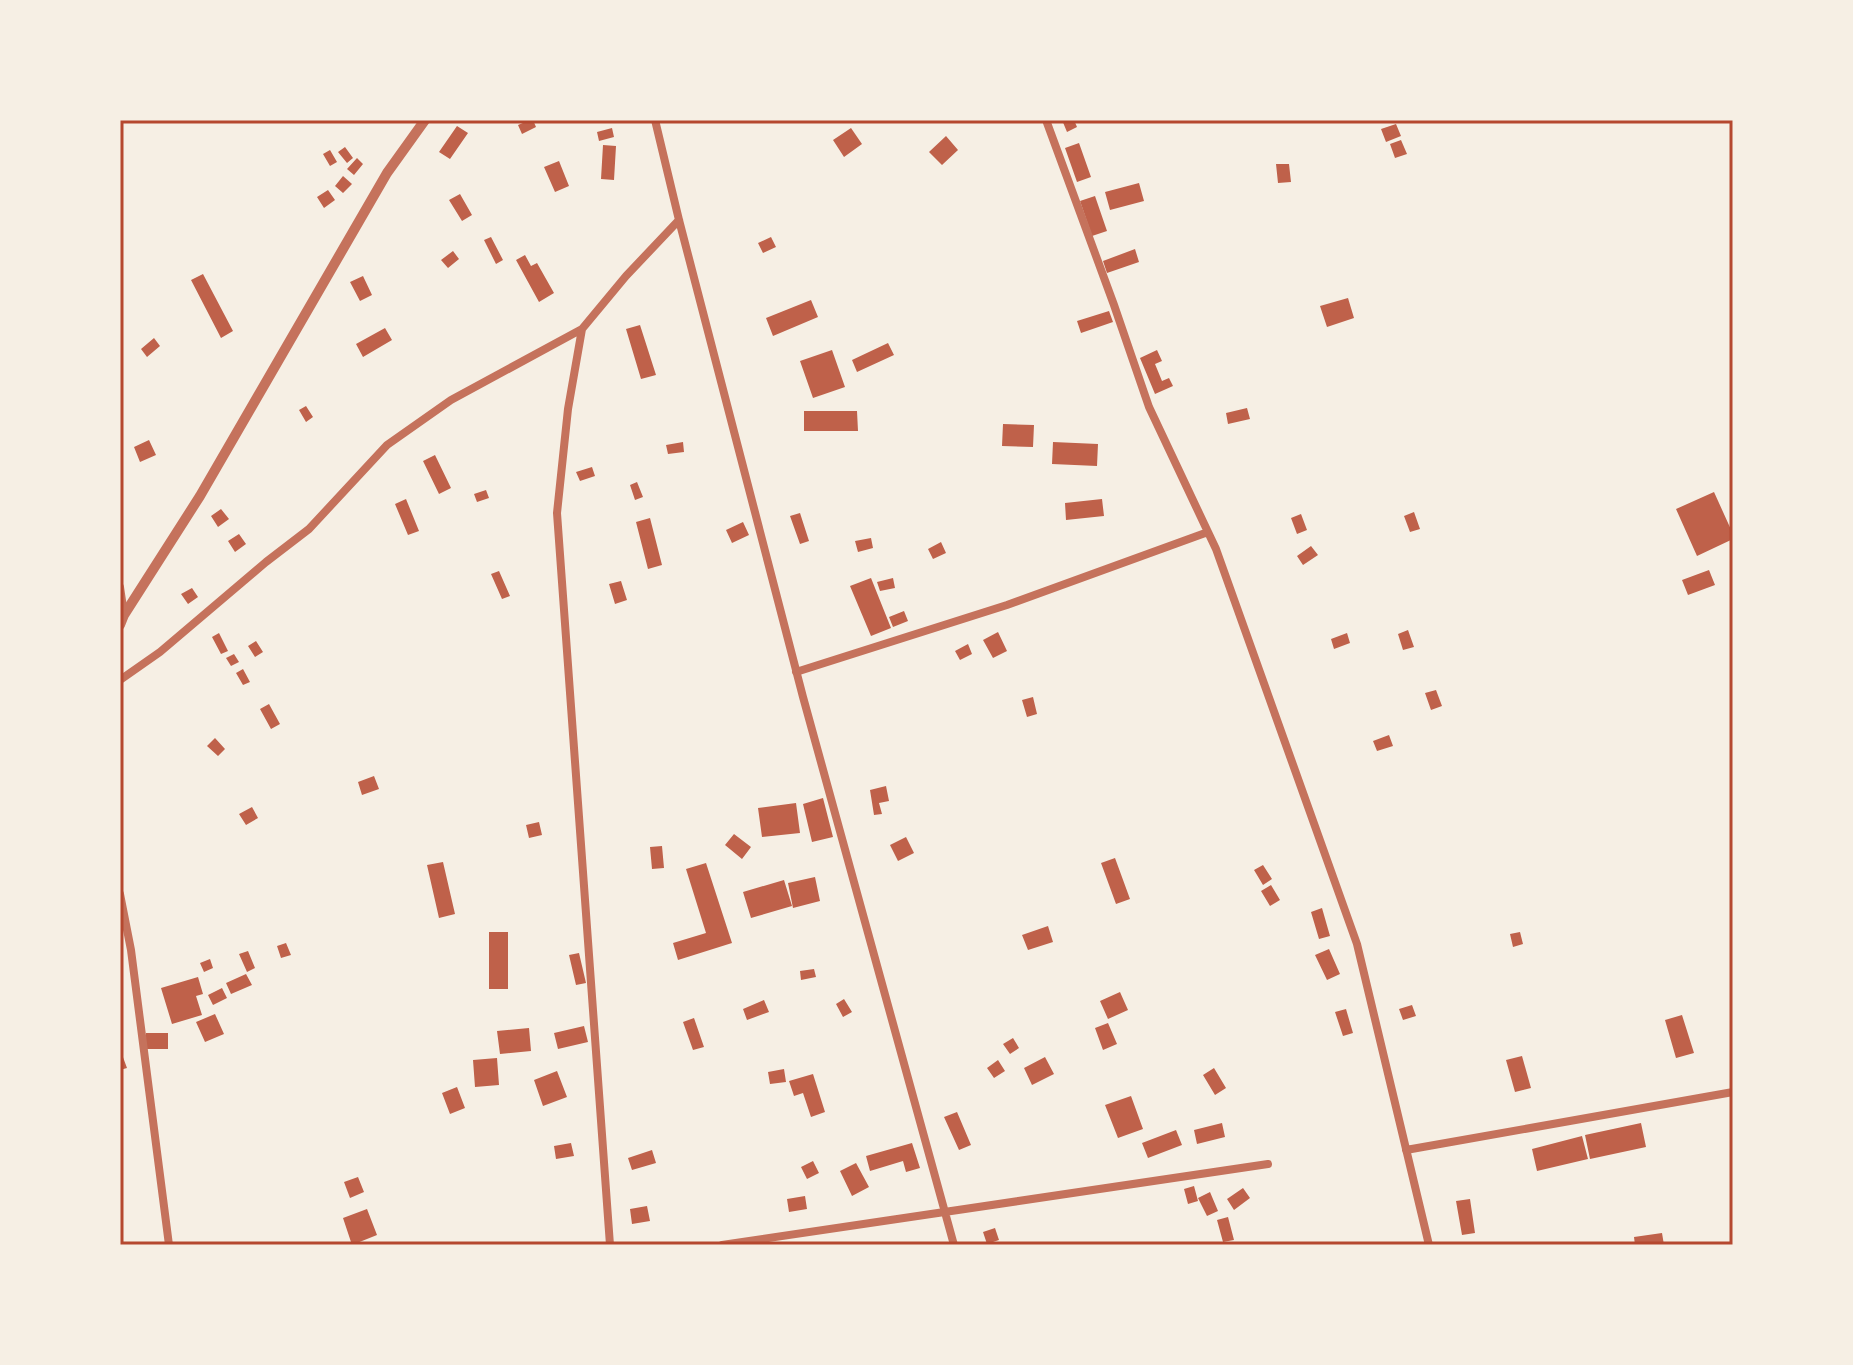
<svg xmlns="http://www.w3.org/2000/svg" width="1853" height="1365" font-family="'DM Sans',sans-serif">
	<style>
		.building { fill: #bf614a }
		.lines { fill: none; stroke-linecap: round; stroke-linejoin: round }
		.minor { stroke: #c5725c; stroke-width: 8 }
		.tertiary { stroke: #c5725c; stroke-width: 10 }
		.neatline { fill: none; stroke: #b5482f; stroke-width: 3 }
	</style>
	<rect width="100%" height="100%" fill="#f6efe4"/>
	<!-- building -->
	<path class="building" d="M530,120H533L536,127L522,134L518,125Z
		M1062,120H1074L1077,127L1067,132Z
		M1396,124L1401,136L1386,142L1381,129Z
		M457,126L468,133L450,159L439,152Z
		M612,128L614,137L599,141L597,132Z
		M851,128L862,144L844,157L833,140Z
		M946,136L958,150L942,165L929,152Z
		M1401,140L1407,154L1395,158L1390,144Z
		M1079,143L1091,177L1077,182L1065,148Z
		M603,145L616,146L614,180L601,179Z
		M345,147L353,158L347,163L338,152Z
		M330,150L337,162L330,166L323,154Z
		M357,158L363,164L354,175L347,169Z
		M559,161L569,186L555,192L544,167Z
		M1276,164H1289L1291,182L1278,183Z
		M343,176L352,184L343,193L335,186Z
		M1139,183L1144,201L1110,210L1105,192Z
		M328,190L335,200L324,208L317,197Z
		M460,194L472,215L462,221L449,200Z
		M1095,196L1107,231L1092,236L1080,201Z
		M491,237L503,260L496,264L484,240Z
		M771,237L776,247L763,253L758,243Z
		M1135,249L1139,262L1107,273L1103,261Z
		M453,251L459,259L448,268L441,260Z
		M525,255L531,266L537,263L554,293L539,302L516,260Z
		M203,274L233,331L221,338L191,280Z
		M363,276L372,295L360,301L350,282Z
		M1348,298L1354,318L1327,327L1320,306Z
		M811,300L818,317L773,336L766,318Z
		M1109,311L1113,322L1081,333L1077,321Z
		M640,325L656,375L641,379L626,329Z
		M385,328L392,340L363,357L356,344Z
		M154,338L160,346L147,357L141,349Z
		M888,343L894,355L857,372L852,360Z
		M832,350L845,387L813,398L800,361Z
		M1157,350L1162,361L1155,364L1162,381L1169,378L1173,386L1155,394L1140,358Z
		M306,406L313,417L306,422L299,410Z
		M1247,408L1250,419L1228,424L1226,413Z
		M804,411H857L858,431H804Z
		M1003,424L1034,425L1033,447L1002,446Z
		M149,440L156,455L140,462L134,447Z
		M683,442L684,452L668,454L666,445Z
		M1053,442L1098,444L1097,466L1052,464Z
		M435,455L451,488L439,494L423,461Z
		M592,467L595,476L580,481L576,472Z
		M637,482L643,497L635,500L630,485Z
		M486,490L489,498L477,502L474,494Z
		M1714,492L1733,534V539L1697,556L1676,509Z
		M406,499L419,531L408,535L395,504Z
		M1102,499L1104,516L1066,520L1065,503Z
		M221,509L229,519L218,527L211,516Z
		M1414,512L1420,529L1410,532L1404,516Z
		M800,513L809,541L800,544L790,516Z
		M1301,514L1307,530L1297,534L1291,518Z
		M650,518L662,565L648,569L636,522Z
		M743,522L749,535L732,543L726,530Z
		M239,534L246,544L235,552L228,541Z
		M871,538L873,548L858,552L855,541Z
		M941,542L946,553L933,559L928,549Z
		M1311,546L1318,555L1303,565L1297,556Z
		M1709,570L1715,585L1688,595L1682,580Z
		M499,571L510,596L502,599L491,574Z
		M871,578L891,628L871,636L850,586Z
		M893,578L895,588L880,591L877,582Z
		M621,581L627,600L615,604L609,584Z
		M192,588L198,597L188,604L181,594Z
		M904,611L908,621L893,627L889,617Z
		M1408,630L1414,647L1403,650L1398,634Z
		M998,632L1007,651L993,658L983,640Z
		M219,633L228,651L221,654L212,637Z
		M1347,633L1350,643L1334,649L1331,639Z
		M256,641L263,652L255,657L248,646Z
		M968,644L972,654L960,660L955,651Z
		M234,654L239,662L231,666L226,658Z
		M243,669L250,682L243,685L236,673Z
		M1436,690L1442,706L1431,710L1425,693Z
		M1033,697L1037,714L1027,717L1022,700Z
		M269,704L280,724L271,729L260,709Z
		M1389,735L1393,746L1377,751L1373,741Z
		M215,738L225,749L218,756L207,746Z
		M374,776L379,789L362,795L358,782Z
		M886,786L889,801L879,803L882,814L874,815L870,790Z
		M823,798L833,837L812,842L803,804Z
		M796,803L800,833L762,837L758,808Z
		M252,807L258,818L246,825L239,814Z
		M539,822L542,835L529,838L526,825Z
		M734,834L751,847L742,859L725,845Z
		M906,837L914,853L898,861L890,845Z
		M662,846L664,868L652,869L650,847Z
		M1115,858L1130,899L1116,904L1101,863Z
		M443,862L455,914L439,918L427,865Z
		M706,863L732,943L678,960L673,943L706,933L686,869Z
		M1263,865L1272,879L1263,885L1254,870Z
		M815,877L820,901L793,908L788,883Z
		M784,880L792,906L751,918L743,892Z
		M1271,885L1280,900L1270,906L1261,891Z
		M1322,908L1330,936L1319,939L1311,912Z
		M1048,926L1053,942L1028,950L1022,935Z
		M489,932H508V989H489Z
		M1520,932L1523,944L1513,947L1510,934Z
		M286,943L291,955L281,958L277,946Z
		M1329,949L1340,974L1327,980L1315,955Z
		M248,951L255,968L247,972L239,954Z
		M579,953L586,983L576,985L569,955Z
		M210,959L213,968L204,972L200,963Z
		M814,969L816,977L801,980L800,971Z
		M246,974L252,985L231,994L226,983Z
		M198,977L203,994L196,996L202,1015L172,1024L161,988Z
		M222,988L227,998L213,1005L208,995Z
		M1120,992L1128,1010L1108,1019L1100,1001Z
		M844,999L852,1012L843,1017L836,1004Z
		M764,1000L769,1012L747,1020L743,1009Z
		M1412,1005L1416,1016L1403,1020L1399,1009Z
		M1346,1009L1353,1033L1343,1036L1335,1012Z
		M215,1014L224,1034L205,1042L196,1022Z
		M1682,1015L1694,1053L1676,1058L1665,1020Z
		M694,1018L704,1047L693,1050L683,1022Z
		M1108,1023L1117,1044L1103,1050L1095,1028Z
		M584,1026L588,1042L558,1049L554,1033Z
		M529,1028L531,1051L500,1054L497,1031Z
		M146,1033H168V1049H146Z
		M1013,1038L1019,1048L1010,1054L1003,1044Z
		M120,1049L127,1068L120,1070Z
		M1522,1056L1531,1088L1515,1092L1506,1060Z
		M1045,1057L1054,1074L1032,1085L1024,1068Z
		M497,1058L499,1085L475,1087L473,1060Z
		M998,1060L1005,1071L994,1078L987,1068Z
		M1214,1068L1226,1088L1215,1095L1203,1075Z
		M784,1069L786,1082L770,1084L768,1072Z
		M557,1071L567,1097L543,1106L534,1080Z
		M813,1074L825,1112L811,1117L803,1093L794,1096L789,1081Z
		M457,1087L465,1108L450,1114L442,1093Z
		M1131,1096L1143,1129L1118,1138L1105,1105Z
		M957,1112L971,1145L959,1150L944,1117Z
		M1222,1123L1225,1137L1197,1144L1194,1130Z
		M1641,1123L1646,1147L1590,1159L1585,1135Z
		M1176,1130L1182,1145L1148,1158L1142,1143Z
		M1582,1136L1588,1159L1537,1171L1532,1149Z
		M571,1143L574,1156L556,1159L554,1146Z
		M912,1143L920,1168L906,1172L903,1161L870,1171L866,1156Z
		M652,1150L656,1163L632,1170L628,1158Z
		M813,1161L819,1173L807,1179L801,1167Z
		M856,1163L869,1187L852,1196L840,1171Z
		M358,1177L364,1192L350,1198L344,1182Z
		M1194,1186L1198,1201L1188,1204L1184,1189Z
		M1243,1188L1250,1198L1234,1210L1227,1199Z
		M1210,1192L1218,1211L1207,1216L1198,1198Z
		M805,1196L807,1209L789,1212L787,1199Z
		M1470,1199L1475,1233L1462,1235L1456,1201Z
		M647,1206L650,1221L632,1224L630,1209Z
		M367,1209L377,1235L352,1245L343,1218Z
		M1228,1217L1234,1240L1223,1242L1217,1220Z
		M995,1228L999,1240L987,1244L983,1232Z
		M1662,1233L1664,1245H1635L1634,1237Z"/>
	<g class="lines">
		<!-- minor -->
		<path class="minor" d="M655,120L679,220L803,697L954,1245
			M1046,120L1114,305L1149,407L1216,549L1357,944L1429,1245
			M120,587L124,614
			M796,672L1007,605L1208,532
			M120,680L160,652L266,562L309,529L387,445L451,400L582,329
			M120,894L131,950L169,1245
			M1406,1150L1733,1092
			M610,1245L557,513L568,409L582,329L626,276L679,220
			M722,1245L1268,1164"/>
		<!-- tertiary -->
		<path class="tertiary" d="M120,625L124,615L200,496L387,173L425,120"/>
	</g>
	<!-- border -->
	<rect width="1853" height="1365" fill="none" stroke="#f6efe4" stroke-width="244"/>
	<rect x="122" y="122" width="1609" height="1121" class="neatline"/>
</svg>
